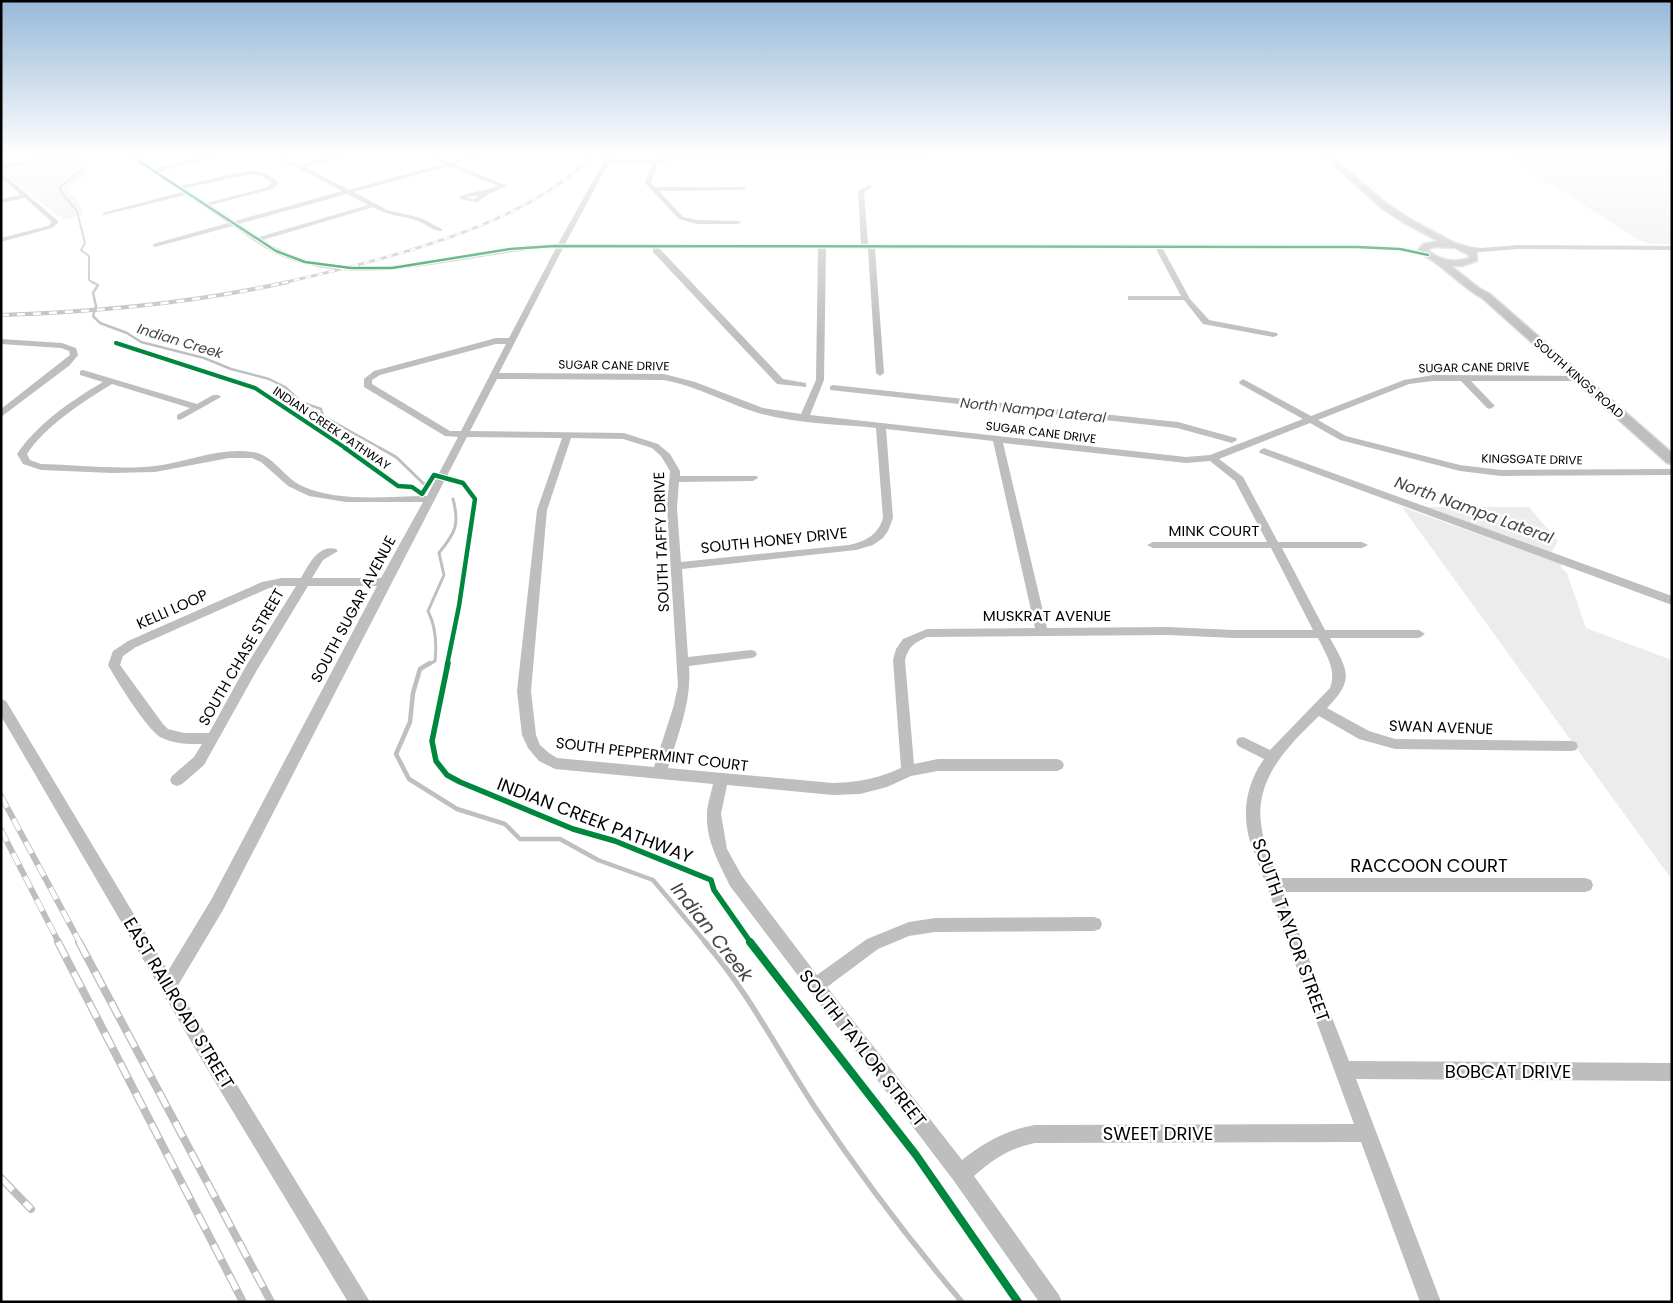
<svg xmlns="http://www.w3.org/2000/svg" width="1673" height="1303" font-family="Poppins,sans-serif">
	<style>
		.green { fill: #ececec }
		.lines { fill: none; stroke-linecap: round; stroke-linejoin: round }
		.stream-far4 { stroke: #bfbfbf; stroke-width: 2 }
		.stream-far3 { stroke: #bfbfbf; stroke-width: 2.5 }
		.stream-far2 { stroke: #bfbfbf; stroke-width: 3 }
		.stream-far1 { stroke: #bfbfbf; stroke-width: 4.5 }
		.stream { stroke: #bfbfbf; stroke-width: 5.5 }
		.canal { fill: #bfbfbf; fill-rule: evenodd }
		.major-casing { stroke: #dbdbdb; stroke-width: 3 }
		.minor { fill: #bebebe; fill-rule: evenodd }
		.major { fill: #bebebe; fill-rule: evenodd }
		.rail-far3-casing { stroke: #bebebe; stroke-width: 3 }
		.rail-far2-casing { stroke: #bebebe; stroke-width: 4 }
		.rail-far1-casing { stroke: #bebebe; stroke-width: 6 }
		.rail-casing { stroke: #bebebe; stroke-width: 8 }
		.rail-far3 { stroke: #fff; stroke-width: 2; stroke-dasharray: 6; stroke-linecap: butt }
		.rail-far2 { stroke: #fff; stroke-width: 2.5; stroke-dasharray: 8; stroke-linecap: butt }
		.rail-far1 { stroke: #fff; stroke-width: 4.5; stroke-dasharray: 13; stroke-linecap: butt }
		.rail { stroke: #fff; stroke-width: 5.5; stroke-dasharray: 17; stroke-linecap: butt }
		.cycleway-far4-casing { stroke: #fff; stroke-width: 4.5 }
		.cycleway-far3-casing { stroke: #fff; stroke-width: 5.5 }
		.cycleway-far2-casing { stroke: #fff; stroke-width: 7 }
		.cycleway-far1-casing { stroke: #fff; stroke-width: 9 }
		.cycleway-casing { stroke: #fff; stroke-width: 11 }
		.cycleway-far4 { stroke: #00873e; stroke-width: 2.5 }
		.cycleway-far3 { stroke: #00873e; stroke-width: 4 }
		.cycleway-far2 { stroke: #00873e; stroke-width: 4.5 }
		.cycleway-far1 { stroke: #00873e; stroke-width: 5.5 }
		.cycleway { stroke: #00873e; stroke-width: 8 }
		.labels { text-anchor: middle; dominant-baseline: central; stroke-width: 5; stroke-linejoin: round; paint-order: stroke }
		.far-street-label { font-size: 12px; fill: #000; stroke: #fff }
		.far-water-label { font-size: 14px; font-style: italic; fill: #444; stroke: #fff }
		.street-label { font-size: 15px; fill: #000; stroke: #fff }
		.water-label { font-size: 16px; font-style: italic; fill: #444; stroke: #fff }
		.near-street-label { font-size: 18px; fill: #000; stroke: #fff }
		.near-water-label { font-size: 19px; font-style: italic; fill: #444; stroke: #fff }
	</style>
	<rect width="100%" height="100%" fill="#fff"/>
	<!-- green -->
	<path class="green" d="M68,154H79L90,167C88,180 73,181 68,192L79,203L84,215L64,220L1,171V168Z
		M1504,154H1629L1672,164V244H1653L1638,240Z
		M1402,507L1562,564L1561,568L1567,573L1586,628L1672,660V880Z
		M1424,507H1529L1558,541L1551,553Z"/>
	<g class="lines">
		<!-- stream-far4 -->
		<path class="stream-far4" d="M1643,154L1672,161
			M76,155L84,164L82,170L60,187L61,192L77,211L85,243L81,250L89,256V280L94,283"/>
		<!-- stream-far3 -->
		<path class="stream-far3" d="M92,282L98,285L93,293L96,306L93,316L100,323L127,333L141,342L204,358L231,369L269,379L285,387L301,402L321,409L323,416L382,449"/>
		<!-- stream-far2 -->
		<path class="stream-far2" d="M380,448L396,457L424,484
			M428,665L435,661C437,643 436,627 428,611L444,575L439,553C455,533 460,525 453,499"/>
		<!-- stream-far1 -->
		<path class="stream-far1" d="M430,663L420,669L413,693L410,722L396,754L409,779L457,809L505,824L520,839H560L598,860L653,880L706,943"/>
		<!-- stream -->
		<path class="stream" d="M705,942C749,993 779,1053 816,1109C861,1176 910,1241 962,1302"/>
		<!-- canal -->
		<path class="canal" d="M653,248H659L783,379L806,383V387L777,384L653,252Z
			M833,385L1178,422L1236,438L1237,440L1232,443L1177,428L830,390V386Z
			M1264,448L1672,596V605L1260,453L1259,451Z"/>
		<!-- major casing -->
		<g class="major-casing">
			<path id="major" d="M1321,154H1329L1386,203L1410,219L1455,243L1468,247L1477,252V261L1462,266H1451L1479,288L1490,294L1672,453V464L1667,463L1482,298C1466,289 1453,276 1437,264C1431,259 1424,257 1418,250L1423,244L1438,241L1404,223L1380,207ZM1434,247L1455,248L1469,255V258C1456,263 1438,260 1428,250Z"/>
		</g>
		<!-- minor -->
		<path class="minor" d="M56,154H66L1,169V165Z
			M125,154H132L155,169L214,154H221L216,157L159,172L180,186L252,170L266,173L278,182V184L272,189L211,205L235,221L342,191L271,154H278L300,165L344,154H353L305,167L349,190L443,164L422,154C432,154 439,160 449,162C459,163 476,154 488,154L455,164L507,186L487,195L477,202L459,199L461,196C474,191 485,191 498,186L449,166L354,192L387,210L421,218L442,229V231C435,232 427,225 420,222C404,215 388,217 373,207L263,240C353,298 461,244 558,244L608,154H614L610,160H648L674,157H917L932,154L929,159L917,161H674L658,163L651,183L655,187H745L746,188L743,190L659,191L683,217L697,220L740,221L741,222L738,224H697L679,219L645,183L652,163L608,164L565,244H861L858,191L869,185L872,187L864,192L868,244L1357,245L1400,247L1431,253V257H1428L1400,251L1357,249H1163L1190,299L1209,320L1277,333L1278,335L1274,337L1203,324L1184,300H1128V296H1181L1156,249H875L884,373L880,376L876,373L868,249L826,248L824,380L810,415L1186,457L1210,455L1303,419L1240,384L1239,382L1243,379L1311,416L1404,380L1433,375L1582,376L1583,378L1579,381H1471L1495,406L1490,409L1487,408L1461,381H1433L1409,384L1318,420L1346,436L1460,465L1501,470L1672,469V475L1501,476L1460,471L1340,440L1310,423L1219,459L1243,477L1278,542H1362L1368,545L1362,548H1282L1325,630H1419L1425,634L1419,638H1330C1348,671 1355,679 1327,708L1369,731L1395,739L1571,741L1576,742L1578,746L1576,750L1571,751L1395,749L1359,739L1319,716C1289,745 1255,778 1261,823C1263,842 1271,860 1278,878H1585L1591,880L1593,885L1591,890L1585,892H1283L1349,1061L1672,1063V1081L1356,1079L1441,1302H1420L1361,1142L1035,1143C1008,1149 995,1158 974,1176L1059,1295L1062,1302H1039L954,1181L730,886C719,863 706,841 707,815C707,805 711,794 713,784L555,769L539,761L528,748L522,735L517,691L537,510L562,438L467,437L223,910L177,987L370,1302H348L203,1062L1,716V699L6,701L168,971L211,900L377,586H308L257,670L204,765L182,784L177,786L172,784L170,780L172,776L194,757L202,744C188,744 173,744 160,737C147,729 116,680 108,665L113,651L128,641L262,582L282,578H301C308,566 318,544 336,549L338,551L323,560L312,578H381L423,502H346L309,496L288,486L261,462L252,458H229L155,472L112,473L41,470L23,464L17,454C37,424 72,400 103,382L80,375V371L83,370L197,404L213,395H219L221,397L180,420L177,419V415L190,408L112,384C84,401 44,427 27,454L30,460L41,464C79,465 117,470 155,466C187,462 220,447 253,452C274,455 283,477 302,486C340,503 387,496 427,496L458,437L445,436L364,387V379L374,371L496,338H509L556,248C466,252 360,294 274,253C260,246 246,235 233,226L155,247L153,246V244L228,223L186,195L103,215V213L182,192ZM252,174L262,176L272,183L268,187L207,203L185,188ZM347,194L368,205L259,237L239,224ZM473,196H478L474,199L467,198ZM563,248H818L816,380L801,414L763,408L695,382L664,374L499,373ZM496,344H506L461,431H450L372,384V380L380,375ZM497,379L664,380C697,386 726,403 758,413C796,424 837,424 876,428L883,518C878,535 866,541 849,545L681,562L677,508L679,482L753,481L758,478L757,476H680V471L670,454L658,444L624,433L470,431ZM886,429L993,441L1035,628L927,629L903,639L896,649L893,660L901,768C876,779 860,782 833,783L668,768C678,734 692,702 689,666L751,658L755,657L757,654L755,651L751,650L688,657L682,569L856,550L873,545L883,538L888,531L893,518ZM571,438L623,439L652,448L661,456L670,471L667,508L678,686L673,708L654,767L557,758L549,753L540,745L536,735L531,691L547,510ZM1003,443L1186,463L1210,461L1235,481L1267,542H1153L1147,545L1153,548H1271L1313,630H1234L1168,627L1047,628ZM282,586H296L246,666L209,733H184L168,729L163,724L120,665L123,656L136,647L269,588ZM1168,635L1234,638H1318C1326,655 1337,669 1330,688L1270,750L1243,737L1238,738L1236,742L1238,746L1264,759C1247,783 1242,810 1249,838L1354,1124L1035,1125C1006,1130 985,1142 962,1160L827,987L878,949L909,936L935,932L1094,931L1100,929L1102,924L1100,919L1094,917L935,918L909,922L867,939L817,975L742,876L727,849L721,814L727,785L833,795L860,794L887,787L911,776L938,771H1057L1062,769L1064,765L1062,761L1057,759H938L914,764L905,660C908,647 915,642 927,637Z
			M1,172L58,221V223L52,228L1,242V238L48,226L52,222L25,198L1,203V199L21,195L1,177Z
			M1457,245L1481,248L1518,245L1672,246V250L1518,249L1481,252L1457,249Z
			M1,339L62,343L76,348L78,355L70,365L1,417V409L70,355L69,351L61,348L1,344Z"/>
		<!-- major -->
		<use href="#major" class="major"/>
		<!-- rail-far3 casing -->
		<g class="rail-far3-casing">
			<path id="rail-far3" d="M282,283C374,262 530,226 593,154"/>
		</g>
		<!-- rail-far2 casing -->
		<g class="rail-far2-casing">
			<path id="rail-far2" d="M1,315C97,312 194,303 288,282"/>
		</g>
		<!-- rail-far1 casing -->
		<g class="rail-far1-casing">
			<path id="rail-far1" d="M1,796L80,943
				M1,830L59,943"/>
		</g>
		<!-- rail casing -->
		<g class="rail-casing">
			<path id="rail" d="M58,942L243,1302
				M79,942L271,1302
				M1,1178L31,1209"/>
		</g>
		<!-- rail-far3 -->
		<use href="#rail-far3" class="rail-far3"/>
		<!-- rail-far2 -->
		<use href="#rail-far2" class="rail-far2"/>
		<!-- rail-far1 -->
		<use href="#rail-far1" class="rail-far1"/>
		<!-- rail -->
		<use href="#rail" class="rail"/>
		<!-- cycleway-far4 casing -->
		<g class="cycleway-far4-casing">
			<path id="cycleway-far4" d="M128,154L276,251L305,262L351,268H392L510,249L554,246L1357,247L1400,249L1428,255"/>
		</g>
		<!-- cycleway-far3 casing -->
		<g class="cycleway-far3-casing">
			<path id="cycleway-far3" d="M116,343L255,388L347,449"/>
		</g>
		<!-- cycleway-far2 casing -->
		<g class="cycleway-far2-casing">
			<path id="cycleway-far2" d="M345,448L398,486L412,487L422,494L434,475L463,483L475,499L459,606L447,665"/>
		</g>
		<!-- cycleway-far1 casing -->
		<g class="cycleway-far1-casing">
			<path id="cycleway-far1" d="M448,663L432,741L436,761L447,775L460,782L573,829L615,841L711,880L714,890L751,943"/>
		</g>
		<!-- cycleway casing -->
		<g class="cycleway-casing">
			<path id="cycleway" d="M750,942L916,1155L1018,1302"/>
		</g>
		<!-- cycleway-far4 -->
		<use href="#cycleway-far4" class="cycleway-far4"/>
		<!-- cycleway-far3 -->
		<use href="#cycleway-far3" class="cycleway-far3"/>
		<!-- cycleway-far2 -->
		<use href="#cycleway-far2" class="cycleway-far2"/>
		<!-- cycleway-far1 -->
		<use href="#cycleway-far1" class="cycleway-far1"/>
		<!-- cycleway -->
		<use href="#cycleway" class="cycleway"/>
	</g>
	<!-- sky -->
	<linearGradient id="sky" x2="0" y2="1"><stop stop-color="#97b8d8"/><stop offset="0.46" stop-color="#fff"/><stop offset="1" stop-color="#fff" stop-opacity="0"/></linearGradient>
	<rect width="1673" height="336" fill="url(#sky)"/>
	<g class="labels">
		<!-- far-street labels -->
		<g class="far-street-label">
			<text transform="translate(614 365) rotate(1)">SUGAR CANE DRIVE</text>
			<text transform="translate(1474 367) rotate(-1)">SUGAR CANE DRIVE</text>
			<text transform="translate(1579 378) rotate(41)">SOUTH KINGS ROAD</text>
			<text transform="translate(332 428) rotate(34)">INDIAN CREEK PATHWAY</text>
			<text transform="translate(1041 432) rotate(7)">SUGAR CANE DRIVE</text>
			<text transform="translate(1532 459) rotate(1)">KINGSGATE DRIVE</text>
		</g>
		<!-- far-water labels -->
		<g class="far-water-label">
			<text transform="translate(180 341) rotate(17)">Indian Creek</text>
			<text transform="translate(1033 410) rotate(6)">North Nampa Lateral</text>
		</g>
		<!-- street labels -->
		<g class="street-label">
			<text x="1214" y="530">MINK COURT</text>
			<text transform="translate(774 540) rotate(-6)">SOUTH HONEY DRIVE</text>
			<text transform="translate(661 542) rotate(-92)">SOUTH TAFFY DRIVE</text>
			<text transform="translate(172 609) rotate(-24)">KELLI LOOP</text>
			<text transform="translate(353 609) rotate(-62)">SOUTH SUGAR AVENUE</text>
			<text x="1047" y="615">MUSKRAT AVENUE</text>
			<text transform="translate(241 657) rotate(-60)">SOUTH CHASE STREET</text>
			<text transform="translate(1441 727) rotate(2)">SWAN AVENUE</text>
			<text transform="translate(652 754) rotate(7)">SOUTH PEPPERMINT COURT</text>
		</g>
		<!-- water labels -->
		<g class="water-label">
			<text transform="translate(1474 510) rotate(20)">North Nampa Lateral</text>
		</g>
		<!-- near-street labels -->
		<g class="near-street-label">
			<text transform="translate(595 820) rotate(21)">INDIAN CREEK PATHWAY</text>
			<text x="1429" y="865">RACCOON COURT</text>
			<text transform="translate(1291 930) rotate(70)">SOUTH TAYLOR STREET</text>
			<text transform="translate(179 1003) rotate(59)">EAST RAILROAD STREET</text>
			<text transform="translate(863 1048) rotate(52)">SOUTH TAYLOR STREET</text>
			<text x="1508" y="1071">BOBCAT DRIVE</text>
			<text x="1158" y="1133">SWEET DRIVE</text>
		</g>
		<!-- near-water labels -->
		<g class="near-water-label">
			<text transform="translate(712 932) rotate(52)">Indian Creek</text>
		</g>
	</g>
	<!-- border -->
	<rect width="1673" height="1303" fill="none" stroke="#000000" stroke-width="5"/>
</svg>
